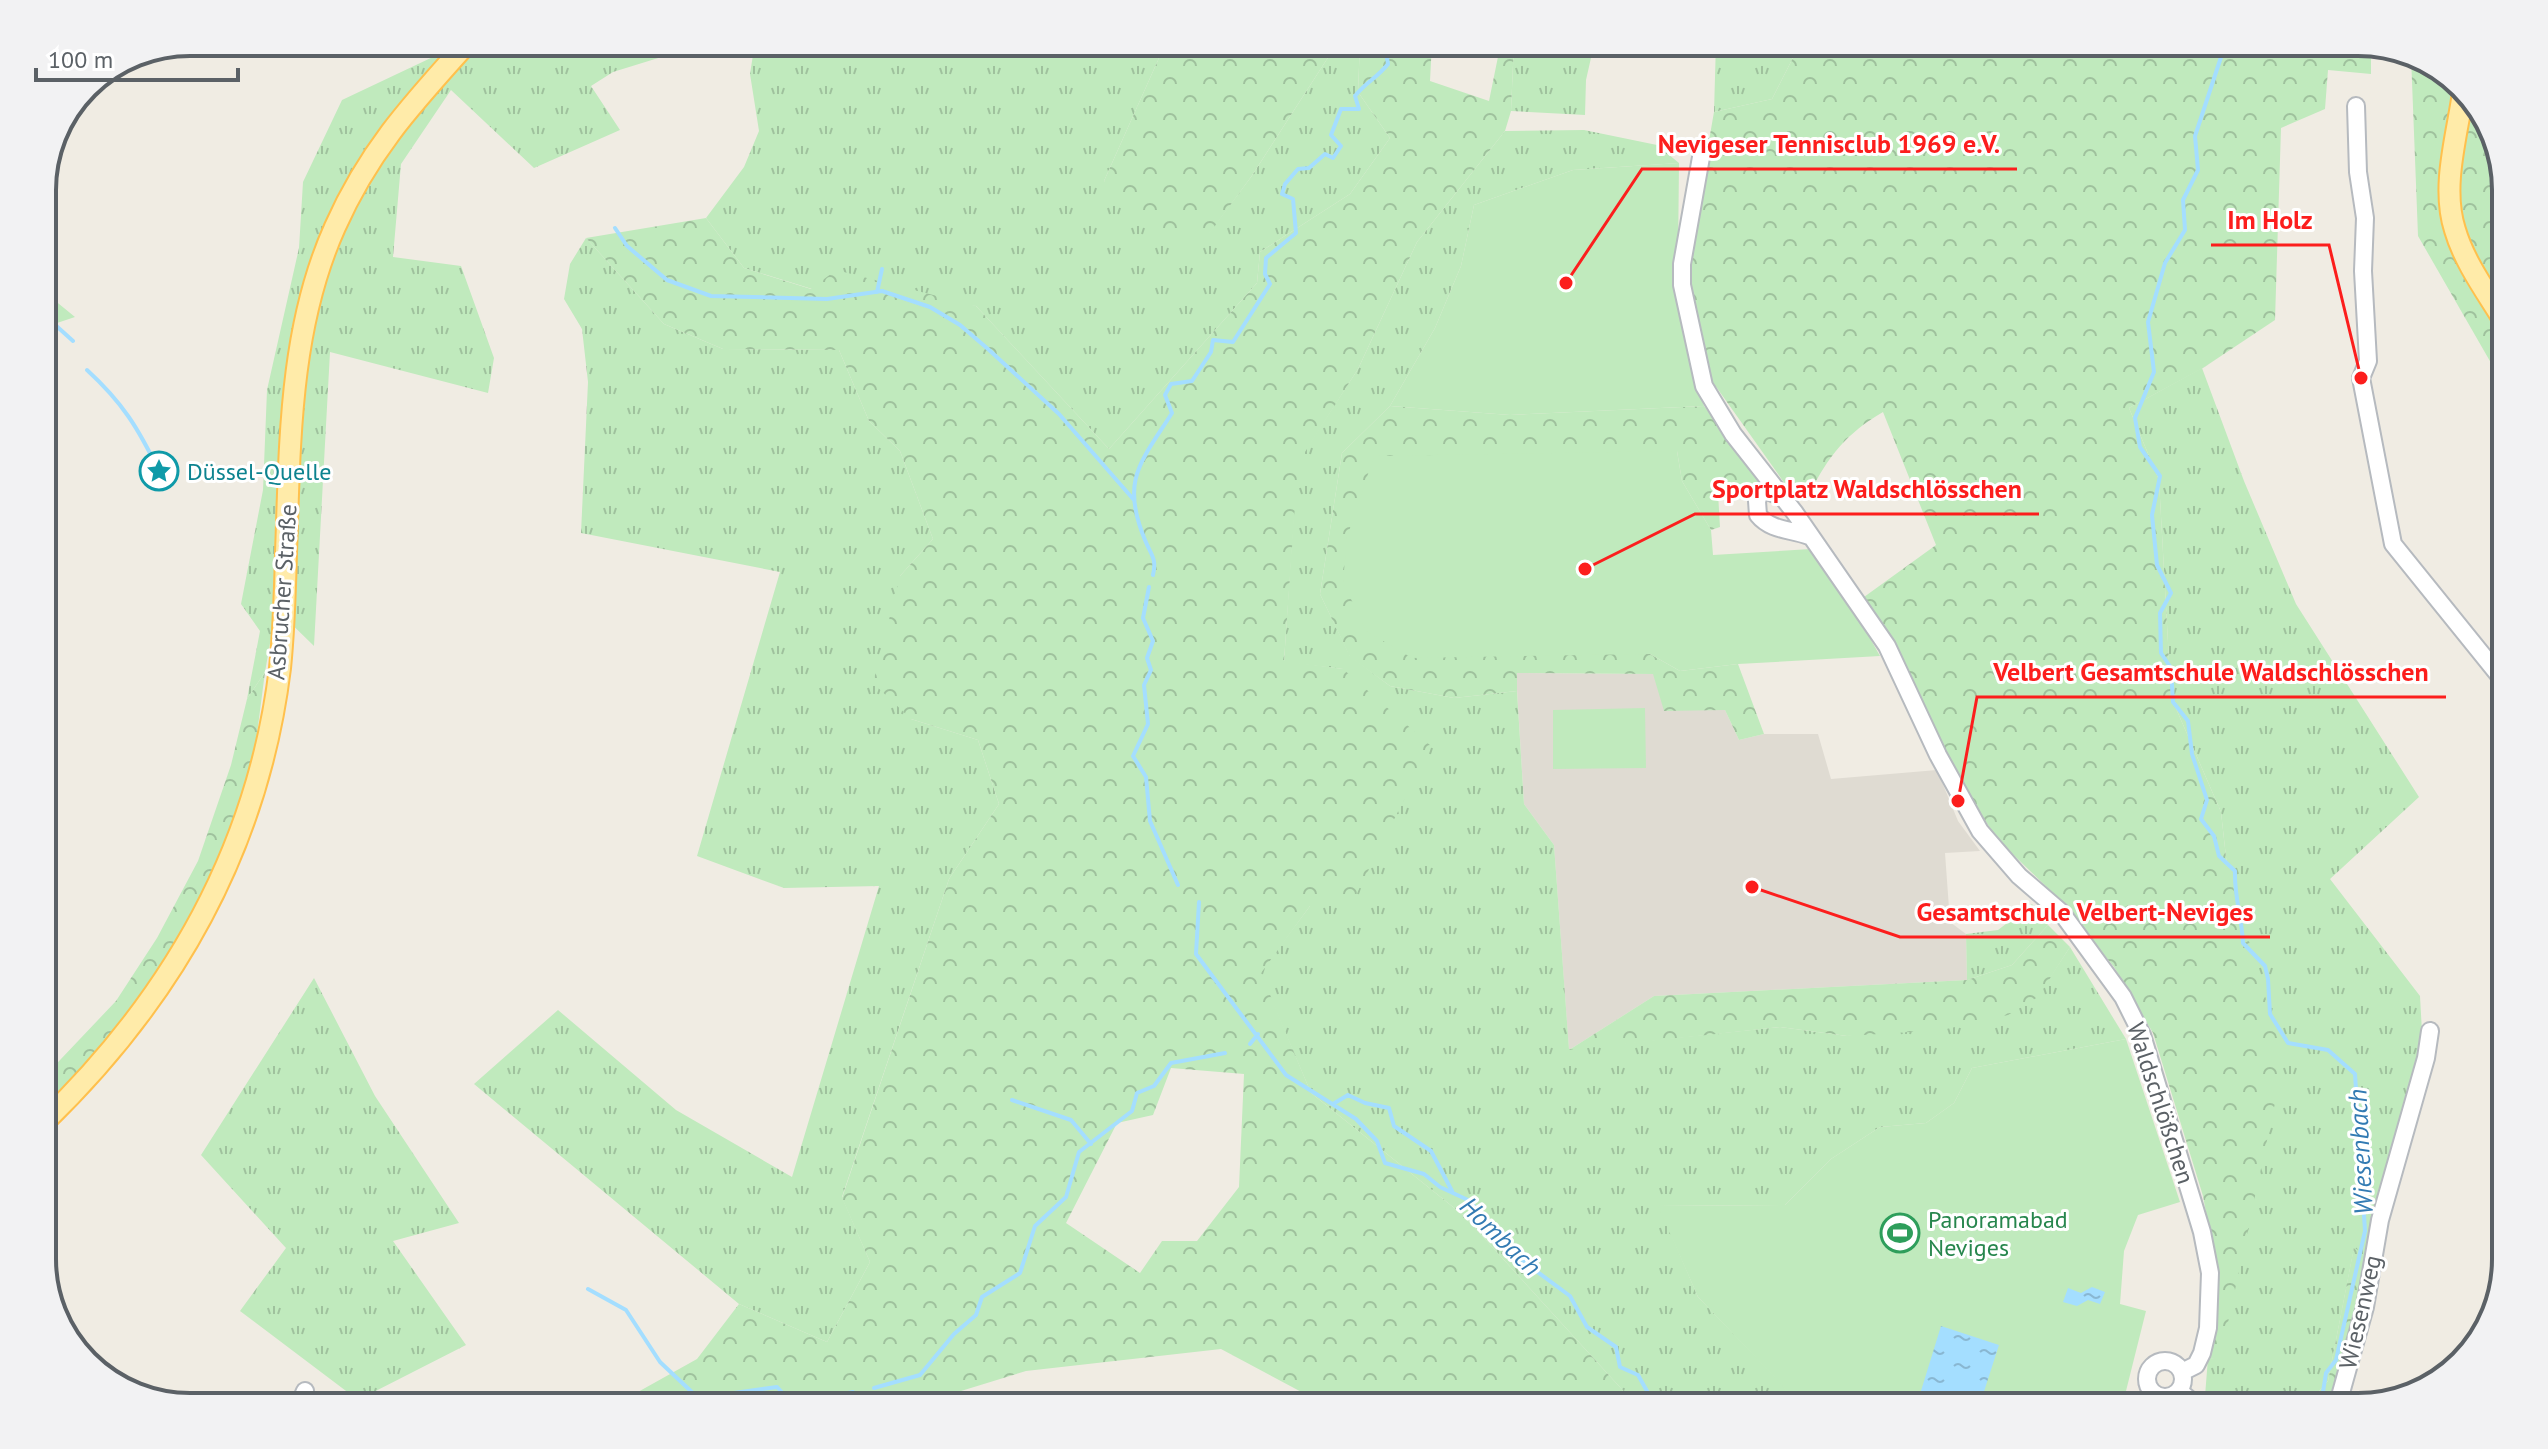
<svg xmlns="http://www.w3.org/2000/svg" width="2548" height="1449" font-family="'PT Sans',sans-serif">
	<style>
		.education { fill: #dfdbd2 }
		.grass { fill: url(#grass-tufts) }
		.forest { fill: url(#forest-crowns); fill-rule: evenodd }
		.pitch { fill: #c0eabd }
		.water { fill: url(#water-ripples) }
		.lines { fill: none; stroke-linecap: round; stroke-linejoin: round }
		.stream { stroke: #a4deff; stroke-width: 4 }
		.minor-casing { stroke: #b6babf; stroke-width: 20 }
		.major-casing { stroke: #ffc04d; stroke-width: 24 }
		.minor { stroke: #fff; stroke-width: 16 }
		.major { stroke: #ffeba9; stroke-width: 20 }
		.labels { text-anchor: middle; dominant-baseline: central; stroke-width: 6; stroke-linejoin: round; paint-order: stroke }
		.culture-label { font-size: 24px; fill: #0d838f; stroke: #fff; text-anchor: start }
		.street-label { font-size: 24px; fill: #5b6166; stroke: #fff }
		.leisure-label { font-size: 24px; fill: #27864d; stroke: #fff; text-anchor: start }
		.water-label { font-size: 26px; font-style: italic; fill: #337bb3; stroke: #fff }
		.rim { fill: none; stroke: #5b6166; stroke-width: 4 }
		.leader { fill: none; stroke: #fc1e1d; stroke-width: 3 }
		.callout-dot { fill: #fc1e1d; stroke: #fff; stroke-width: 3 }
		.callout-label { font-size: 26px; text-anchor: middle; font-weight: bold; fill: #fc1e1d; stroke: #fff; stroke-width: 6; stroke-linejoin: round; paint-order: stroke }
	</style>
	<defs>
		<pattern id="grass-tufts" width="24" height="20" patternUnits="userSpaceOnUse" patternTransform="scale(2)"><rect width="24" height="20" fill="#c0eabd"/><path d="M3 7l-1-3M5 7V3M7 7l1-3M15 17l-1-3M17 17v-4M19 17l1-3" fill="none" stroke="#9fc19d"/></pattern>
		<pattern id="forest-crowns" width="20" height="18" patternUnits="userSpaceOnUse" patternTransform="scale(2)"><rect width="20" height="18" fill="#c0eabd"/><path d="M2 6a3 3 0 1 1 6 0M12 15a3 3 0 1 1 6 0" fill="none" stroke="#9fc19d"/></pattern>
		<pattern id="water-ripples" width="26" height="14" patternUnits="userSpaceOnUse" patternTransform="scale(2)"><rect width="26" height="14" fill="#a4deff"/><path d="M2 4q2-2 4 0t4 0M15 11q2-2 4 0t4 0" fill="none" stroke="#89b7d2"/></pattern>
	</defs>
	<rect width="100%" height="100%" fill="#f0ece3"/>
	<!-- education -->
	<path class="education" d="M1516,673L1653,674L1725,710L1739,740L1764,734H1818L1831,779L1937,770L1958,821L1980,851L1945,853L1950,922L1966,934L1967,980L1654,996L1569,1050L1554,845L1524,804Z"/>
	<!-- grass -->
	<path class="grass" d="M445,42H680L668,55L613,72L591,86L620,130L534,168L451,90L401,164L393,257L461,266L494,358L488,393L330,352L314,646L276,609L265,672L247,699L260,631L241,604L263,490L267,390L299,248L303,182L342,100L435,56Z
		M755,42H1170L1163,49L1104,181L1209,233L1251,177L1338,42H1360L1358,92L1390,138L1350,194L1260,252L1257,283L1109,449L976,306L812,289L744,268L706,218L744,167L759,131L750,74Z
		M1514,42H1585L1593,49L1586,80L1585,115L1511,111Z
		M1716,42H1801L1772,99L1714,112Z
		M1584,130L1657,145L1679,163L1573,170L1474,205L1461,266L1435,328L1390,406L1342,453L1320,594L1350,656L1390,686L1454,698L1517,691L1524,804L1554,845L1569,1049L1780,1027L1847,1036L2037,997L2070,947L2126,1039L1972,1068L1954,1103L1926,1123L1880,1127L1831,1159L1785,1205L1659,1206L1698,1297L1783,1385L1796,1407H1638L1463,1215L1311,1093L1260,973L1310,906L1343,669L1284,662L1297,463L1358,369L1417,242L1505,131Z
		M586,238L664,324L723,349L839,350L869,421L900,451L933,539L900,576L911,719L978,740L999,804L949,879L842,1197L870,1262L827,1342L739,1304L474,1084L558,1010L676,1110L792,1177L879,886L784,888L697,856L780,572L581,533L588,382L582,329L564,299L570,264Z
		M42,290L75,317L42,328Z
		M2202,368L2244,481L2296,604L2419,797L2330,879L2420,996L2423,1050L2369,1260L2354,1248L2328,1381L2305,1407H2229L2205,1396L2208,1358L2220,1359L2227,866L2221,812L2171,697L2159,480L2129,408Z
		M2032,904L2048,925L2012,965L1967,980L1966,934L1998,930Z
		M314,978L375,1096L459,1223L393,1241L466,1345L358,1400L240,1311L286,1248L201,1155Z"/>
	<!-- forest -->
	<path class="forest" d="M1170,42H1338L1251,177L1209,234L1167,240L1104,181L1163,49Z
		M1360,42H1432L1430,81L1489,101L1501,42H1514L1511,111L1505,131L1417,242L1358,369L1298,463L1284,661L1343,669L1431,746L1354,899L1310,906L1261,973L1311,1093L1463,1215L1638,1407H1320L1309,1396L1221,1349L1026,1371L909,1407H611L697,1359L739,1304L827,1342L870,1262L842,1198L949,879L999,804L978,740L911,719L873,683L900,576L933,539L900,451L869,421L839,350L723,349L664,324L586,238L706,218L744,268L811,289L836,270L976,306L1109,449L1257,283L1260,252L1350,194L1390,138L1358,92ZM1171,1068L1244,1074L1239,1187L1197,1241H1162L1140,1273L1066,1223L1117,1123L1153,1115Z
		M1801,42H2358L2371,45V74L2328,70L2325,109L2281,128L2275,320L2203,368L2129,408L2159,480L2171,697L2221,812L2227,866L2284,1061L2220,1360L2208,1358L2217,1300V1272L2203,1196L2153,1033L2114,967L2059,899L1996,838L1953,768L1895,642L1864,597L1936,545L1883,412C1847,433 1828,456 1810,493L1795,498L1712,381L1688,290L1687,266L1714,112L1772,99Z
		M2411,56L2432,62L2486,115L2506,180V389L2418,236Z
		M1390,406L1510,415L1704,406L1767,488L1718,493L1720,527L1711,530L1682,481L1677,451L1650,654L1680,671L1738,664L1764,734L1739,740L1725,710L1664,711L1653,674L1517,673V691L1454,698L1390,686L1350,657L1320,594L1342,453Z
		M265,672L253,765L219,866L178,945L130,1016L42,1112V1079L116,1001L157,938L198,861L231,765L247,699Z
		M2048,925L2070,947L2038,997L2008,1015L1942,1030L1847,1036L1780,1027L1569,1050L1654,996L1967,980L2012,965Z
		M2354,1247L2369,1260L2340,1407H2305L2328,1381Z"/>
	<!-- pitch -->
	<path class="pitch" d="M1679,163L1678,258L1697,385L1704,406L1510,415L1390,406L1435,328L1461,266L1474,205L1573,170Z
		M1677,451L1682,481L1711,530L1713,555L1811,549L1850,603L1880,656L1738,664L1680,671L1650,654L1412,658L1366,631L1343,582L1347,537L1374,456Z
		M1645,708L1646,768L1553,769V710Z
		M2126,1039L2180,1202L2138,1215L2124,1251L2120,1304L2146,1311L2122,1407H1796L1782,1385L1698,1297L1658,1206L1785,1205L1831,1159L1880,1127L1926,1123L1954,1103L1972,1068Z"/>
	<!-- water -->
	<path class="water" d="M2092,1287L2105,1292L2100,1304L2088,1300L2077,1306L2063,1302L2068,1288L2081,1293Z
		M1941,1326L1999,1345L1979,1407H1916Z"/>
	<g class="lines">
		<!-- stream -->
		<path class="stream" d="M2226,42L2195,136L2198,170L2183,200L2185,230L2165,263L2148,322L2154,372L2135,418L2140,447L2160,476L2152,515L2157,565L2171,593L2160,613L2161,653L2171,668L2173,702L2188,721L2192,754L2207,800L2201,819L2214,836L2219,856L2235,871C2234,896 2242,918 2243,943L2265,966L2268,979L2270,1014L2288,1043L2328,1050L2355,1074L2365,1231L2336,1360L2326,1373L2322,1398L2309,1407
			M615,228L627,246L667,280L711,296L827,299L882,291L930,307L960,325L988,349L1059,414L1134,500
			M877,292L882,269
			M42,313L73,341
			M87,370C123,403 138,428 159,471
			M1153,575C1157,558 1151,555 1145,540C1120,480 1141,462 1172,413L1165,395L1171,384L1192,381L1211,352L1213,340L1233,342L1270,284L1265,274L1266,258L1296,233L1293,199L1282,194L1285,184L1298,169L1309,168L1325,154L1333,158L1341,146L1331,135L1341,109H1359L1355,96C1365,83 1378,77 1388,64L1385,45L1388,42
			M1149,587L1143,618L1153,641L1147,658L1151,670L1144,685L1148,724L1133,756L1146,777L1150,821L1178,885
			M1199,902L1196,954L1286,1075L1356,1119L1377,1141L1385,1163L1424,1174L1440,1187L1468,1200L1507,1240L1524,1262L1570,1296L1587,1327L1616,1347L1620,1367L1638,1375L1656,1407
			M1250,1044L1258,1034
			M1012,1100L1071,1120L1091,1144
			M1333,1104L1348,1095L1365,1103L1389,1108L1394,1126L1431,1151L1452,1191
			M588,1289L626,1310L660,1362L695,1395L727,1394
			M874,1388L920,1375L954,1334L976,1315L982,1297L1020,1273L1035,1226L1066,1197L1079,1152L1132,1111L1137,1093L1154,1086L1171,1063L1225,1053
			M715,1407L727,1394L777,1387L793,1404L853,1392"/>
		<!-- minor casing -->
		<g class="minor-casing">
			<path id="minor" d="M2356,106L2358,172L2365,218L2363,271L2368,361L2361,378L2393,544L2506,684
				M1703,146L1682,264V285L1704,386L1733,434L1795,513L1887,646L1938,755L1980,831L2019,876L2061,912L2123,997L2142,1035L2202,1232L2210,1273L2208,1328L2202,1353L2196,1365L2182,1372
				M1782,497L1768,491L1760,493L1757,501L1758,515C1771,531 1791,529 1809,536
				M2147 1379a18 18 0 1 1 36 0a18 18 0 1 1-36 0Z
				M2179,1391L2199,1407
				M298,1407L305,1391
				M2337,1407L2365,1307L2380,1220L2426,1058L2430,1031"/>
		</g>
		<!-- major casing -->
		<g class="major-casing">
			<path id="major" d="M2463,93C2457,136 2441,187 2455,230C2465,264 2488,294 2506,324
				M42,1124C172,999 258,848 280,668C284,630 285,591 286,553C290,444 289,329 335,227C369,150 413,103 468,42"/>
		</g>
		<!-- minor -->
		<use href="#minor" class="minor"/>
		<!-- major -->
		<use href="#major" class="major"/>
	</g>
	<!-- icons -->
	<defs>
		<g id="sight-ring" transform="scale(2)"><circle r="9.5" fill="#fff" stroke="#0f9aa8" stroke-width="1.5"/><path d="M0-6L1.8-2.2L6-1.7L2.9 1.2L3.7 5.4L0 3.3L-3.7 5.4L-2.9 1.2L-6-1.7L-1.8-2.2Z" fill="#0f9aa8"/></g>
		<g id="stadium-ring" transform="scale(2)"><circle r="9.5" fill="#fff" stroke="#2e9e5b" stroke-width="1.5"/><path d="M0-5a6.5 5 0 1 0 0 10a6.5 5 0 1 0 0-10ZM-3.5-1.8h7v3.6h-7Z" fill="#2e9e5b"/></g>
	</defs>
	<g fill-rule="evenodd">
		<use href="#sight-ring" x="159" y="471"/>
		<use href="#stadium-ring" x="1900" y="1233"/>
	</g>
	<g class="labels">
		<!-- culture labels -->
		<g class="culture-label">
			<text x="187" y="471">Düssel-Quelle</text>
		</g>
		<!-- street labels -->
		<g class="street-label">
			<text transform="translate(282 592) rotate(-86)">Asbrucher Straße</text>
			<text transform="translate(2161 1103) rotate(72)">Waldschlößchen</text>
			<text transform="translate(2360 1312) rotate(-77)">Wiesenweg</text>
		</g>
		<!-- leisure labels -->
		<g class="leisure-label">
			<text x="1928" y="1219">Panoramabad<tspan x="1928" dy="28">Neviges</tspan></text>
		</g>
		<!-- water labels -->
		<g class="water-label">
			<text transform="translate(2360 1152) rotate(-93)">Wiesenbach</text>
			<text transform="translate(1501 1236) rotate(44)">Hombach</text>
		</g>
	</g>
	<!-- crop -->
	<path d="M0 0H2548V1449H0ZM190 56H2358A134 134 0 0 1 2492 190V1259A134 134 0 0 1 2358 1393H190A134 134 0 0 1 56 1259V190A134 134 0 0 1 190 56Z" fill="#f2f2f3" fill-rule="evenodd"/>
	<path class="rim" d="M190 56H2358A134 134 0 0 1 2492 190V1259A134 134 0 0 1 2358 1393H190A134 134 0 0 1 56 1259V190A134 134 0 0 1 190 56Z"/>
	<!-- callouts -->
	<path class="leader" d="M1566 283L1642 169H2017M2361 378L2329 245H2211M1585 569L1695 514H2039M1958 801L1977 697H2446M1752 887L1900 937H2270"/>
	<g class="callout-dot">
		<circle cx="1566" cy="283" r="8"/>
		<circle cx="2361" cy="378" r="8"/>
		<circle cx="1585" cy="569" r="8"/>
		<circle cx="1958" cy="801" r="8"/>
		<circle cx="1752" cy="887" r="8"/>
	</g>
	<g class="callout-label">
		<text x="1829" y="153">Nevigeser Tennisclub 1969 e.V.</text>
		<text x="2270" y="229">Im Holz</text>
		<text x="1867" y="498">Sportplatz Waldschlösschen</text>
		<text x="2211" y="681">Velbert Gesamtschule Waldschlösschen</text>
		<text x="2085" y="921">Gesamtschule Velbert-Neviges</text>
	</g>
	<!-- scale -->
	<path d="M36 68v12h202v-12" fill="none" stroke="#5b6166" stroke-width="4"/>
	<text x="48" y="68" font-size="24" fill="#5b6166" stroke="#ffffff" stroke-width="6" paint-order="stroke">100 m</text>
</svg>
